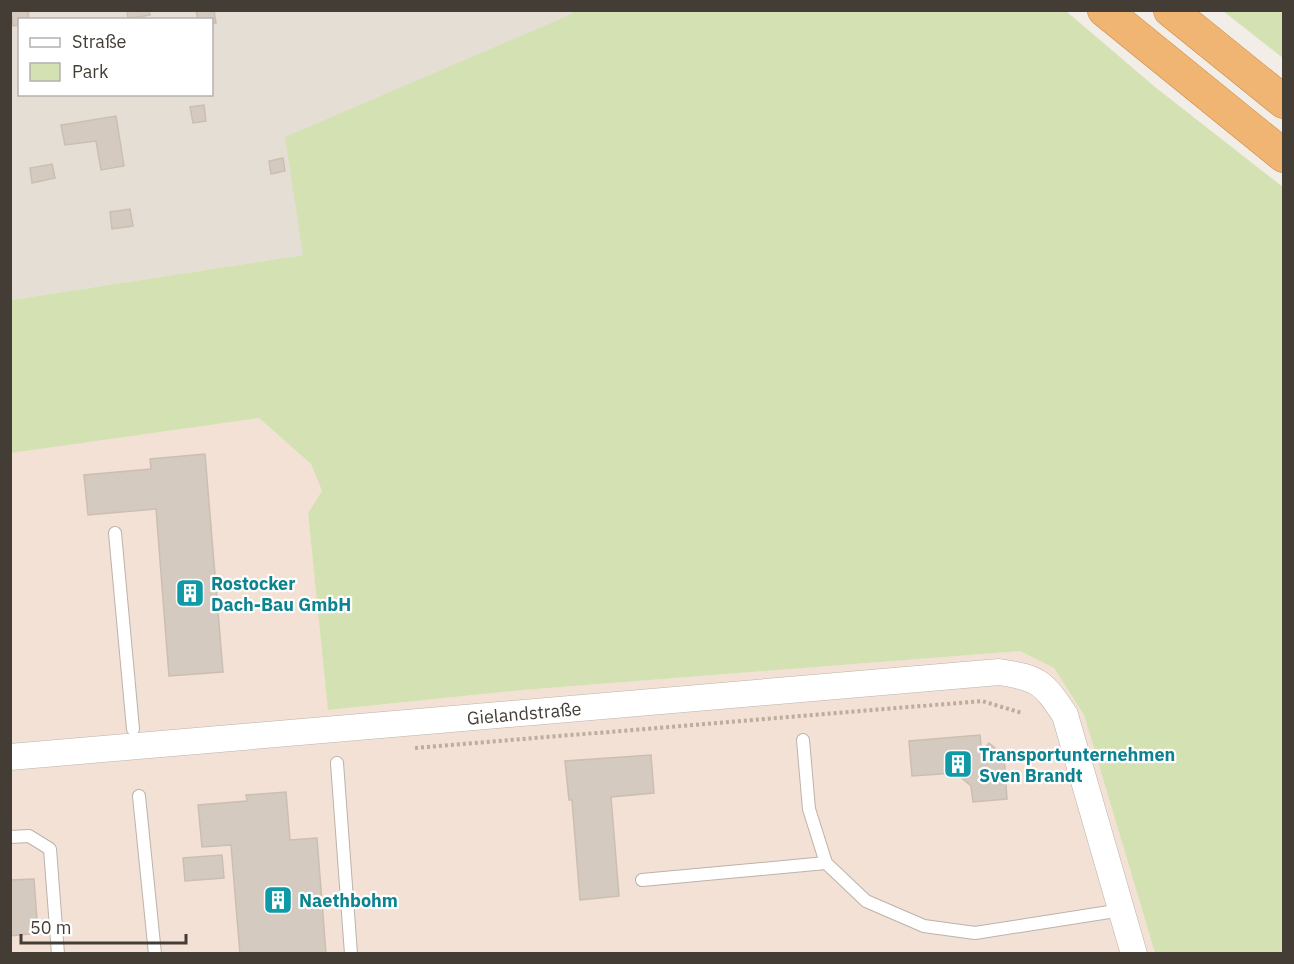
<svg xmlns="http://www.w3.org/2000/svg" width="1294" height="964" font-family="'IBM Plex Sans',sans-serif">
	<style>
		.residential { fill: #e5ded5; fill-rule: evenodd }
		.commercial { fill: #f2e1d4 }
		.green { fill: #d4e2b3 }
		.building { fill: #d5cac0; stroke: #ccbeb1; stroke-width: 1.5 }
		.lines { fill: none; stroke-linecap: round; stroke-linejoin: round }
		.lane-casing { stroke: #bcb3aa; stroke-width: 14 }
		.street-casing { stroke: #bcb3aa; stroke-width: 27 }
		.highway-casing { stroke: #ce8844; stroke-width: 34 }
		.path { stroke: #bdad9d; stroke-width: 4; stroke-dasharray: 3 3; stroke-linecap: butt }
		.lane { stroke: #fff; stroke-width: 12 }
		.street { stroke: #fff; stroke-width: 26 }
		.highway { stroke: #f0b573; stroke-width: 33 }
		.labels { text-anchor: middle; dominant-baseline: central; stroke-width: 4.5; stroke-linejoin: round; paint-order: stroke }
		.culture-label { font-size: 18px; font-weight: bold; fill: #0d838f; stroke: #fff; text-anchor: start }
		.street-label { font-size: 18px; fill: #443d36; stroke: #fff }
	</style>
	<rect width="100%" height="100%" fill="#f2ede7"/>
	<!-- residential -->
	<path class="residential" d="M11,11H572V14L303,255L11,300ZM20,20H212V94H20Z"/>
	<!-- commercial -->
	<path class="commercial" d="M259,418L311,464L322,491L308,513L329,710L523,690L1020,651L1054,668L1084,715L1155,953H11L10,453Z"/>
	<!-- green -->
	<path class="green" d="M572,11H1066L1155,87L1283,187V953H1155L1084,715L1054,668L1020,651L523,690L328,710L308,513L322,491L311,464L259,418L11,453V300L303,255L285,137L572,14Z
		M1223,11H1283V58Z"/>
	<!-- building -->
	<path class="building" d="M11,10H28L29,20H20V25L13,26Z
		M127,10H149L150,15L128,19Z
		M196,10H214L216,23L212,24V20H198Z
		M204,105L206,121L193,123L190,107Z
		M116,116L124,166L101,170L96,141L65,145L61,125Z
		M283,158L285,171L271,174L269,161Z
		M52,164L55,178L32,183L30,168Z
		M130,209L133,226L112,229L110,212Z
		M205,454L223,672L169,676L156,509L88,515L84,475L151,469L150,459Z
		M980,735L981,746L984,749L989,743L995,748L990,754L993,756L1004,755L1007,799L973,802L971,786L956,773L912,776L909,741Z
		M651,755L654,793L611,797L619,896L580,900L572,800H569L565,761Z
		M286,792L290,840L317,838L326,954H240L231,845L202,847L198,805L247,801L246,795Z
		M222,855L224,878L185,881L183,858Z
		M34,879L38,933L10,936V880Z"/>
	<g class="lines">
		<!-- lane casing -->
		<g class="lane-casing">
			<path id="lane" d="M115,533L133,729
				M803,740L809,809L826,863L866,901L924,926L975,933L1122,910
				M337,763L351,954
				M139,796L155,954
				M10,837L29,836L50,849L58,954
				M642,880L826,863"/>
		</g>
		<!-- street casing -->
		<g class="street-casing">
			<g id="street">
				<path id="s1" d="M10,757L999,672C1039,678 1043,682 1065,715L1134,954"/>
			</g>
		</g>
		<!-- highway casing -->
		<g class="highway-casing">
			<path id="highway" d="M1104,10L1284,156
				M1170,10L1284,102"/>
		</g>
		<!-- path -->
		<path class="path" d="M415,748L982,701L1022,713"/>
		<!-- lane -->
		<use href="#lane" class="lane"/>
		<!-- street -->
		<use href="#street" class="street"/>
		<!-- highway -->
		<use href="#highway" class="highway"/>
	</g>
	<!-- icons -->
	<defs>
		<g id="building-square" transform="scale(1.5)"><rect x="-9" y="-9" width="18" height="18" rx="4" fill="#0f9aa8" stroke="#fff"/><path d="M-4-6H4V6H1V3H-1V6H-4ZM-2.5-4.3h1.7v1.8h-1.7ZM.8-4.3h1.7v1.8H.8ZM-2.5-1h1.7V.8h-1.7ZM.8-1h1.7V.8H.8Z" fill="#fff"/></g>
	</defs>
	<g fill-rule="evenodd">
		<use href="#building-square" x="190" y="593"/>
		<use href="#building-square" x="958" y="764"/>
		<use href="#building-square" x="278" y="900"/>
	</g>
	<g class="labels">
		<!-- culture labels -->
		<g class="culture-label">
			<text x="211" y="583">Rostocker<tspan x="211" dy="21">Dach-Bau GmbH</tspan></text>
			<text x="979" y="754">Transportunternehmen<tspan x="979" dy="21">Sven Brandt</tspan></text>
			<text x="299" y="900">Naethbohm</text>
		</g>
		<!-- street labels -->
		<g class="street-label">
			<text stroke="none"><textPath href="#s1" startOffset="516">Gielandstraße</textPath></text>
		</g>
	</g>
	<!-- border -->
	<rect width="1294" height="964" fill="none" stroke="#443d36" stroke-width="24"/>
	<!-- legend -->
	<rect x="18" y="18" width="195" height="78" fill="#ffffff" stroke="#b4b1af" stroke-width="1.5"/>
	<rect x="30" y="38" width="30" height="9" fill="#ffffff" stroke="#b4b1af" stroke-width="1.5"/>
	<text x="72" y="48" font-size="18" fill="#443d36">Straße</text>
	<rect x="30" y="63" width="30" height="18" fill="#d4e2b3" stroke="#b4b1af" stroke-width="1.5"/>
	<text x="72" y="78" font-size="18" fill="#443d36">Park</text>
	<!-- scale -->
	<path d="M21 934v9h165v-9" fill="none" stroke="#443d36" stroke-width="3"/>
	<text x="30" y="934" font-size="18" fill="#443d36" stroke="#ffffff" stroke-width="4.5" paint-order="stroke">50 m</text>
</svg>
